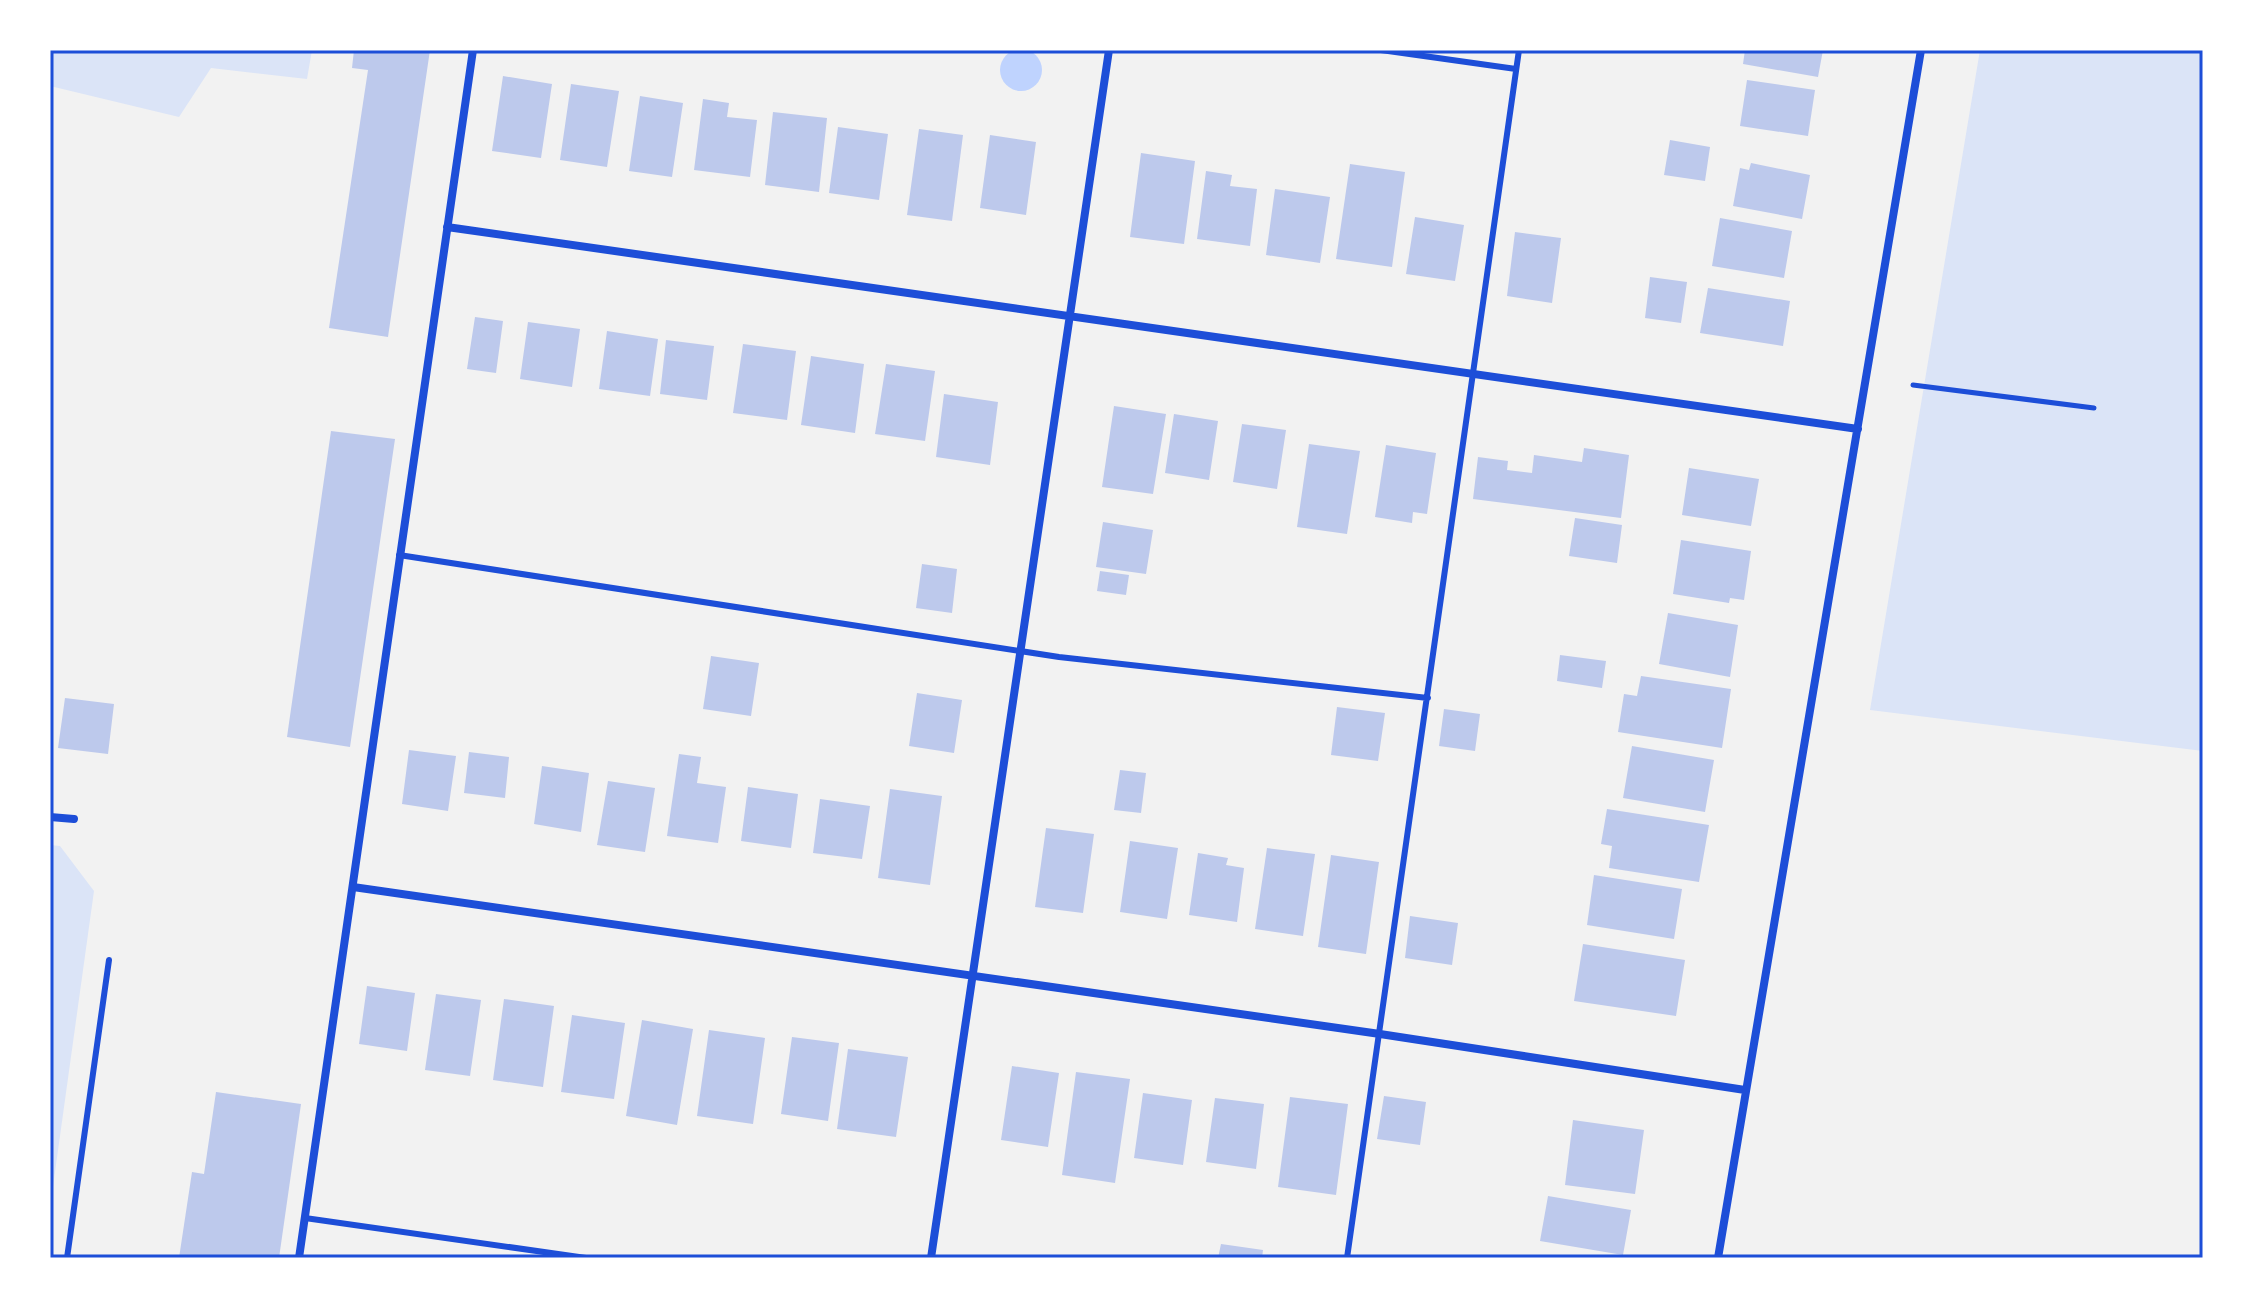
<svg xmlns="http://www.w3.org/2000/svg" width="2253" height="1308" font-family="'Sofia Sans Condensed',sans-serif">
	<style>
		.green { fill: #dbe4f7 }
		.water { fill: #bfd3fe }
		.building { fill: #bdc9ec }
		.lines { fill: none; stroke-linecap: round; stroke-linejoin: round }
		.path { stroke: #1d4ed8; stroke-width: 5 }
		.service { stroke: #1d4ed8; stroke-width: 6 }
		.minor { stroke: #1d4ed8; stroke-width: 8 }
		.neatline { fill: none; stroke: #1d4ed8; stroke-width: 3 }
	</style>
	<rect width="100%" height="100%" fill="#f2f2f2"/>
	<!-- green -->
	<path class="green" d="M50,50H312L307,79L211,68L179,117L50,86Z
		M1980,50H2203V751L1870,710Z
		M50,845L60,846L94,891L50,1208Z"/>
	<!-- water -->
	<path class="water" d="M1000 70a21 21 0 1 1 42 0a21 21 0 1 1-42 0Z"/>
	<!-- building -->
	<path class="building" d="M354,50H430L388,337L329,328L368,70L352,68Z
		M1745,50H1823L1818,77L1743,64Z
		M503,76L552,84L541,158L492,151Z
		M1747,80L1815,90L1808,136L1740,126Z
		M571,84L619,91L607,167L560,160Z
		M640,96L683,103L672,177L629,171Z
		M703,99L729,103L727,117L757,120L750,177L694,170Z
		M773,112L827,118L819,192L765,185Z
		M838,127L888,134L879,200L829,193Z
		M919,129L963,135L952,221L907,215Z
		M990,135L1036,142L1026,215L980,208Z
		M1670,140L1710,147L1705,181L1664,175Z
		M1141,153L1195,161L1184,244L1130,237Z
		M1751,163L1810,175L1802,219L1733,206L1740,168L1749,170Z
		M1350,164L1405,172L1392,267L1336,259Z
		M1206,171L1232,175L1230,186L1257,189L1250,246L1197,239Z
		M1275,189L1330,197L1320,263L1266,255Z
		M1415,217L1464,225L1455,281L1406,274Z
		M1720,218L1792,231L1784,278L1712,266Z
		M1515,232L1561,238L1552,303L1507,296Z
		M1650,277L1687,282L1681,323L1645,318Z
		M1708,288L1790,301L1783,346L1700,333Z
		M475,317L503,321L496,373L467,369Z
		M528,322L580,329L572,387L520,379Z
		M607,331L658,339L650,396L599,389Z
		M666,340L714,346L707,400L660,394Z
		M743,344L796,351L787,420L733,413Z
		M811,356L864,364L855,433L801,425Z
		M886,364L935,371L925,441L875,434Z
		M944,394L998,402L990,465L936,457Z
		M1114,406L1166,414L1153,494L1102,487Z
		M1174,414L1218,421L1209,480L1165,473Z
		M1242,424L1286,430L1277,489L1233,482Z
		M331,431L395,439L350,747L287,737Z
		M1309,444L1360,451L1347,534L1297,527Z
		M1386,445L1436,453L1427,514L1413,512L1412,523L1375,517Z
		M1584,448L1629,455L1621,518L1473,499L1478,457L1508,461L1507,470L1532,473L1534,455L1582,462Z
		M1689,468L1759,479L1751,526L1682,515Z
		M1575,518L1622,525L1617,563L1569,556Z
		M1103,522L1153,530L1146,574L1096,567Z
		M1681,540L1751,551L1744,600L1730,598L1729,603L1673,594Z
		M922,564L957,569L952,613L916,608Z
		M1100,571L1129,575L1126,595L1097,591Z
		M1668,613L1738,625L1730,677L1659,664Z
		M1560,655L1606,661L1602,688L1557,681Z
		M711,656L759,663L751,716L703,709Z
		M1641,676L1731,689L1722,748L1618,732L1624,694L1637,696Z
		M917,693L962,700L954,753L909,746Z
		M65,698L114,704L108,754L58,748Z
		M1337,707L1385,713L1378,761L1331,755Z
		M1444,709L1480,714L1475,751L1439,746Z
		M1632,746L1714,760L1705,812L1623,798Z
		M409,750L456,756L448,811L402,804Z
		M469,752L509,757L505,798L464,793Z
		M679,754L701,757L697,783L726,787L718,843L667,836Z
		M542,766L589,773L581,832L534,824Z
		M1120,770L1146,773L1141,813L1114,810Z
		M608,781L655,788L645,852L597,845Z
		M748,787L798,794L791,848L741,841Z
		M890,789L942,796L930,885L878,878Z
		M820,799L870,806L862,859L813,853Z
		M1607,809L1709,825L1699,882L1609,868L1612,846L1601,844Z
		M1046,828L1094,834L1083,913L1035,907Z
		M1130,841L1178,848L1167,919L1120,912Z
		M1267,848L1315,854L1303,936L1255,929Z
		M1198,853L1228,858L1226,865L1244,868L1237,922L1189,915Z
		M1331,855L1379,862L1366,954L1318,947Z
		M1594,875L1682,889L1674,939L1587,925Z
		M1410,916L1458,923L1452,965L1405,958Z
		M1583,944L1685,960L1676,1016L1574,1001Z
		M367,986L415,993L407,1051L359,1044Z
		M436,994L481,1000L470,1076L425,1070Z
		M504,999L554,1006L543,1087L493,1080Z
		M572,1015L625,1023L614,1099L561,1092Z
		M642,1020L693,1029L677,1125L626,1116Z
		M709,1030L765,1038L753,1124L697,1116Z
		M792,1037L839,1043L828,1121L781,1114Z
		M848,1049L908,1057L896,1137L837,1129Z
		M1012,1066L1059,1073L1048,1147L1001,1140Z
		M1076,1072L1130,1079L1115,1183L1062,1175Z
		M216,1092L301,1104L279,1258H179L192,1172L204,1174Z
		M1143,1093L1192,1100L1183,1165L1134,1158Z
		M1384,1096L1426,1102L1420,1145L1377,1139Z
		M1290,1097L1348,1104L1336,1195L1278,1187Z
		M1215,1098L1264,1104L1256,1169L1206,1162Z
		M1573,1120L1644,1130L1635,1194L1565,1185Z
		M1548,1196L1631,1210L1623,1255L1540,1241Z
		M1221,1244L1263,1250L1262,1258H1218Z"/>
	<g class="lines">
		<!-- path -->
		<path class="path" d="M1913,385L2094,408"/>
		<!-- service -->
		<path class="service" d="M1381,50L1516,69
			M399,555L1059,657L1428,698
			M305,1218L586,1258
			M67,1258L109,960
			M1347,1258L1519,50"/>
		<!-- minor -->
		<path class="minor" d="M447,227L1858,429
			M50,817L74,819
			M353,887L1380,1034L1745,1090
			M299,1258L473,50
			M931,1258L1109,50
			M1718,1258L1921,50"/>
	</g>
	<!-- border -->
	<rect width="2253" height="1308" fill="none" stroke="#ffffff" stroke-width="104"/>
	<rect x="52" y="52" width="2149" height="1204" class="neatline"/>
</svg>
